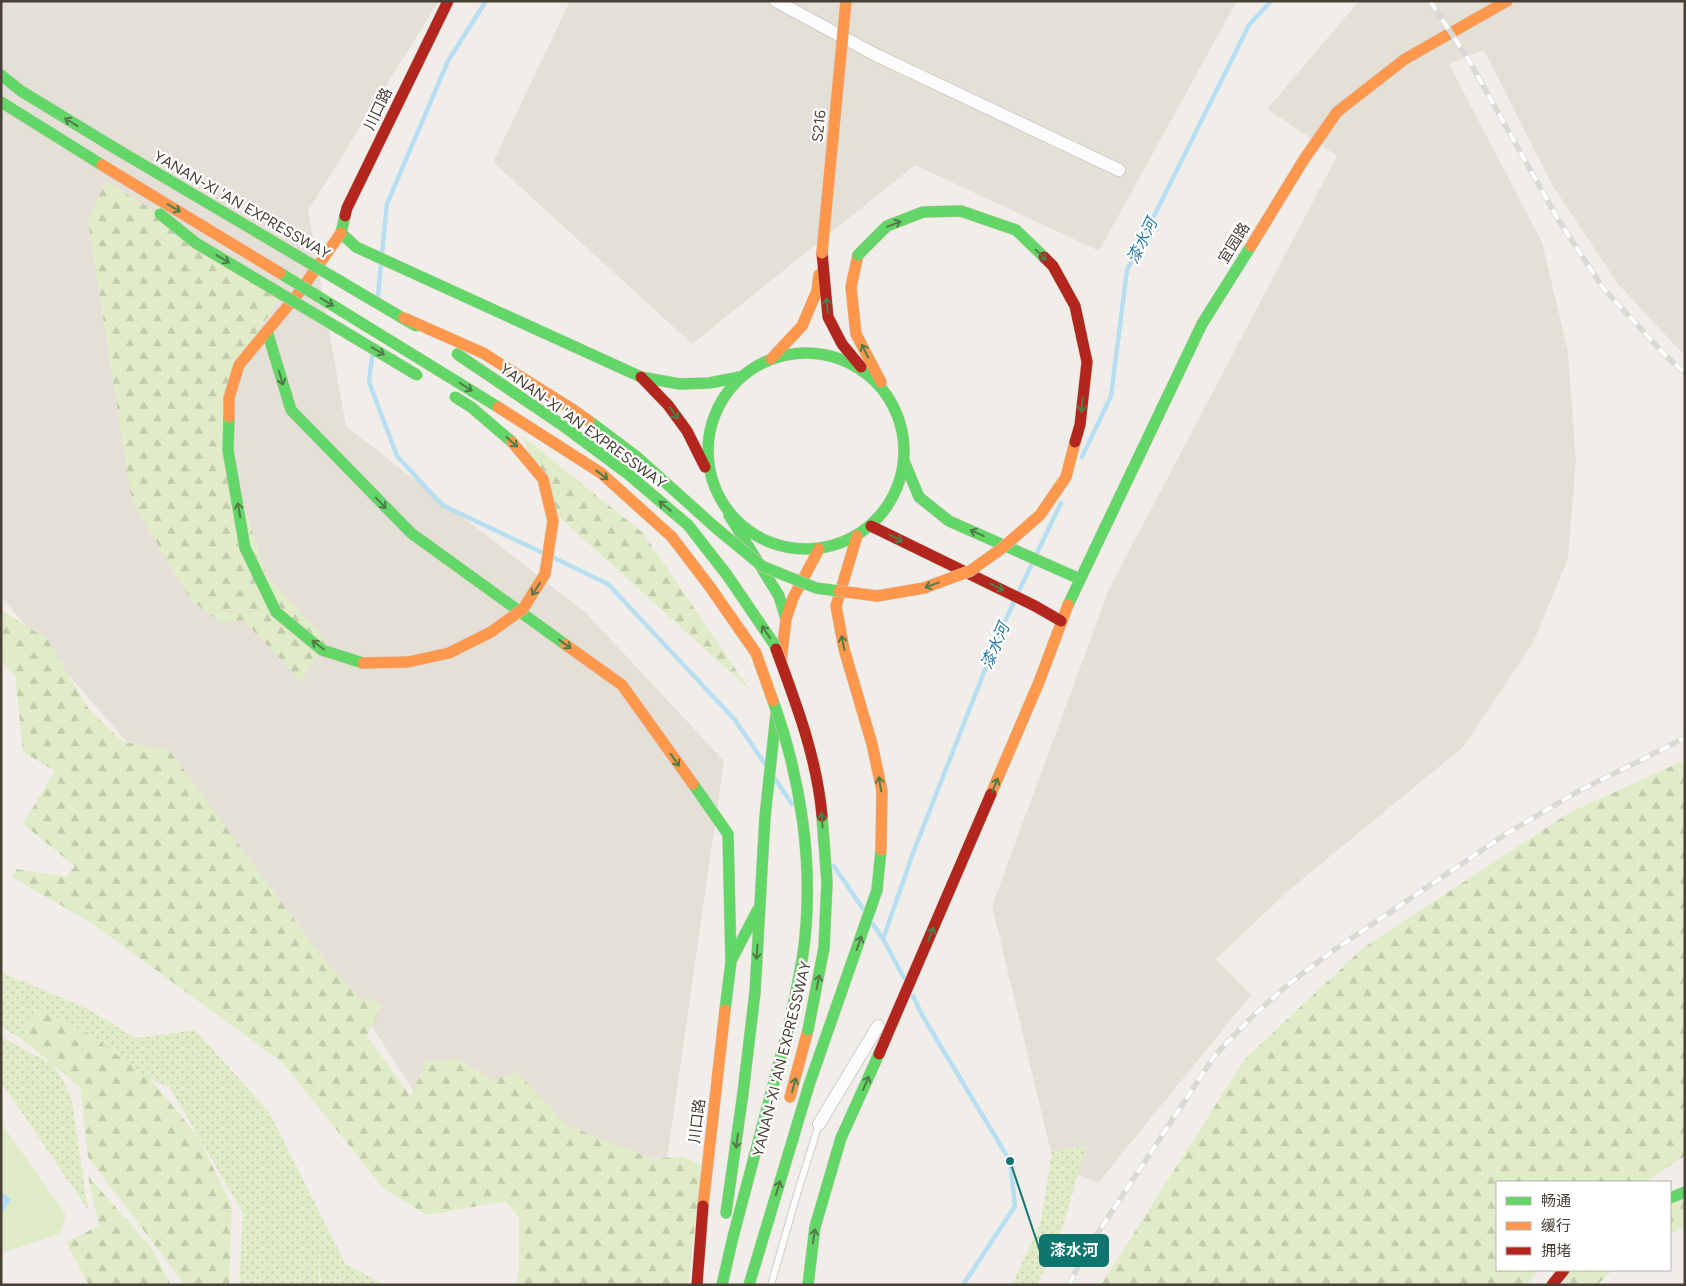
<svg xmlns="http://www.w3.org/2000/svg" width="1686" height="1286" font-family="Figtree,'Noto Sans SC',sans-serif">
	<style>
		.residential { fill: #e5e0d7 }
		.grass { fill: url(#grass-dots) }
		.forest { fill: url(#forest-firs) }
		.green { fill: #e0ecc8 }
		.water { fill: #b8def1 }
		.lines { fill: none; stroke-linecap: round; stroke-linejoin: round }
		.stream { stroke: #b8def1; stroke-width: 4.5 }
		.lane-casing { stroke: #cfccc7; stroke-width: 8 }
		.street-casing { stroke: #cfccc7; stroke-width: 14 }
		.fast-casing { stroke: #d1cbc1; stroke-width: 12 }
		.slow-casing { stroke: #d1cbc1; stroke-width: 12 }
		.jam-casing { stroke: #d1cbc1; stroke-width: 12 }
		.lane { stroke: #fdfcfc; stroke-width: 6 }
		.street { stroke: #fdfcfc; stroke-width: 12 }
		.fast { stroke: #63d668; stroke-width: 11 }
		.slow { stroke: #ff974d; stroke-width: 11 }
		.jam { stroke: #b3261e; stroke-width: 11 }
		.rail-casing { stroke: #d9d9d8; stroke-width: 5.5 }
		.rail { stroke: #fff; stroke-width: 4; stroke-dasharray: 11; stroke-linecap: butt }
		.fast-bridge-casing { stroke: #d4c9b6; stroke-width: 12; stroke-linecap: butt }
		.slow-bridge-casing { stroke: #d4c9b6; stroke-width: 12; stroke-linecap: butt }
		.jam-bridge-casing { stroke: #d4c9b6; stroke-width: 12; stroke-linecap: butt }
		.fast-bridge { stroke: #63d668; stroke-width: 11 }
		.slow-bridge { stroke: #ff974d; stroke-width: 11 }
		.jam-bridge { stroke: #b3261e; stroke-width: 11 }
		.oneway { stroke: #537b49 }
		.labels { text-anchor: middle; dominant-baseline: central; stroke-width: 4.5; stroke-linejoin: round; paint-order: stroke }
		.street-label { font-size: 15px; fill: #483f35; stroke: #fff }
		.water-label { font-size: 16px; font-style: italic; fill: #267aa9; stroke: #fff }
		.leader { fill: none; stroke: #0f766e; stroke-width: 2 }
		.callout-dot { fill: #0f766e; stroke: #fff; stroke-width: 2 }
		.callout { fill: #0f766e; stroke: #0f766e; stroke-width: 2 }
		.callout-label { font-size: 16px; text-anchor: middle; font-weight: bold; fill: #fff }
	</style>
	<defs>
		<pattern id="grass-dots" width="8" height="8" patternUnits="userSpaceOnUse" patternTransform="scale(1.25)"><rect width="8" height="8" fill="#e0ecc8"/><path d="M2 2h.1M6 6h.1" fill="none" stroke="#c2cbac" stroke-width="1.8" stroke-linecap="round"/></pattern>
		<pattern id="forest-firs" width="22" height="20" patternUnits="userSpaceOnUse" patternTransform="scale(1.25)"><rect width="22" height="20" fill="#e0ecc8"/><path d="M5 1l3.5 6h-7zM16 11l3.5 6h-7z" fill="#c2cbac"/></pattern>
	</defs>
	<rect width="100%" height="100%" fill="#f1eeea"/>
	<!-- residential -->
	<path class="residential" d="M1,1H439L308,211L346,426L586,613L724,761L666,1167L445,1139L367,1019L1,597Z
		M570,1H1237L1099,251L915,165L692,344L493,162Z
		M1359,1H1685V356L1618,284L1552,185L1484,50L1449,64L1542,242L1568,352L1576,461L1568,559L1533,643L1463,747L1288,891L1216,959L1251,995L1098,1183L1054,1165L992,906L1109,589L1337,156L1267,109Z"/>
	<!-- grass -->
	<path class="grass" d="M1,972L88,1009L136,1038L195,1030L269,1112L345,1263L384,1285H321L318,1255L319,1285H239L243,1213L169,1086L151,1080L88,1033L36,1009L21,1038L1,1027Z
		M1,1037L54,1065L71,1096L88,1210L1,1082Z
		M1086,1146L1060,1236L1037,1285H1012L1041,1221L1052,1152Z"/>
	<!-- forest -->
	<path class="forest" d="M106,181L284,292L232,369L225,443L266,575L327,641L301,681L243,620L221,623L190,599L132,501L88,221Z
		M521,435L643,533L749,689L556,514Z
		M1,610L47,639L88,708L123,742L169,750L321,956L360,998L382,1004L367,1036L410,1096L427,1062L456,1059L493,1080L517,1072L567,1125L650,1158L682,1157L702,1165L688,1285H516L519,1271V1218L506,1201L427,1215L384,1189L282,1062L90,922L12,877L16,869L66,877L75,866L23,824L55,771L23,752L15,675L1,632Z
		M1685,760V1156L1645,1182H1497V1270H1538L1527,1285H1101L1245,1059L1363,948L1569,813Z
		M36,1009L88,1033L151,1080L199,1138L232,1207L229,1285H182V1281L88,1157L80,1087L21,1038Z
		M88,1176L153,1250L171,1285H89L66,1242L99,1226Z
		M1685,1193V1226L1670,1235V1203Z
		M1569,1270H1613L1597,1285H1563Z"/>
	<!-- green -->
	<path class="green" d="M1,632L15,675L1,663Z
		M1,1123L66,1215L60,1234L1,1253Z"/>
	<!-- water -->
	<path class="water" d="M1,1192L12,1199L1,1215Z"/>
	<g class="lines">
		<!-- stream -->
		<path class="stream" d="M382,254L387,204L448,61L486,1
			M378,297L381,262
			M372,357L369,382L397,456L442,505L543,553
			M1082,457L1111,396L1127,270L1249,25L1271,1
			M1036,555L1061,503
			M554,558L608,584L735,720L765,764
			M1018,593L1032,564
			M775,779L792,804
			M834,866L863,909
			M873,924L883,939L904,978
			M883,939L913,853L999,634L1015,600
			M913,996L922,1015L1010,1161L1015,1206L963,1285"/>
		<!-- lane casing -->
		<g class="lane-casing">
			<path id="lane" d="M771,1285L798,1191L819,1124"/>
		</g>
		<!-- street casing -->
		<g class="street-casing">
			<path id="street" d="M776,1L876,55L1119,170
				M819,1124L878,1026"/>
		</g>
		<!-- fast casing -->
		<g class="fast-casing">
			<path id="fast" d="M1,75L21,91L113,147
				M1,102L102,165
				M345,216L341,233L356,247L641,377
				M267,331L291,410L411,533L566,645
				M708 451a98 98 0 1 1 196 0a98 98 0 1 1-196 0Z
				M641,377L680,384L709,383L740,377
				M229,417L228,450L245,548L276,612L322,650L363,663
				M904,461L919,497L949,521L1080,579
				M729,515L779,596L786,619
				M1068,605L1202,324L1251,246
				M693,784L728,834L731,962L725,1010
				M732,959L757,911
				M743,1093L755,992L765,817L776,714
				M1670,1198L1685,1192
				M726,1213L743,1093
				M722,1285L733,1237L789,1025
				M749,1285L809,1085L877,890L881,850
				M808,1285L815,1227L841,1138L879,1054"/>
		</g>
		<!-- slow casing -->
		<g class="slow-casing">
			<path id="slow" d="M1251,246L1303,161L1337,112L1405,59L1507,1
				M858,255L851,287L856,334L881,382
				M771,359L802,326L817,291L819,275
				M229,417V398L239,365L301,290L341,233
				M857,536L836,606L844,649L872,744L882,791L881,850
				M566,645L622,685L693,784
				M781,661L786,619L793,598L819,549
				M991,794L1039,682L1068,605
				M790,1097L808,1030
				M703,1206L725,1010"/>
		</g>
		<!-- jam casing -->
		<g class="jam-casing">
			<path id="jam" d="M345,216L347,208L448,1
				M822,253L828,317L842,344L861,367
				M641,377L668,405L687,431L705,467
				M871,526L1035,606L1061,621
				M879,1054L991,794
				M697,1285L703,1206
				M1552,1285L1564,1270"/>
		</g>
		<!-- lane -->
		<use href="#lane" class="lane"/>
		<!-- street -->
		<use href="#street" class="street"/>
		<!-- fast -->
		<use href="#fast" class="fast"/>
		<!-- slow -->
		<use href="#slow" class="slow"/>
		<!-- jam -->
		<use href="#jam" class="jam"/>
		<!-- rail casing -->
		<g class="rail-casing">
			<path id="rail" d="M1430,1L1467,57L1559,221L1603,288L1666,356L1685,373
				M1069,1285L1084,1254L1215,1055L1255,1014L1290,983L1334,950L1506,834L1577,792L1685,738"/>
		</g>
		<!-- rail -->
		<use href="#rail" class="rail"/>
		<!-- fast-bridge casing -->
		<g class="fast-bridge-casing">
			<path id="fast-bridge" d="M113,147L416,326
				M160,214L196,243L417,375
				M858,255L887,226L923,212L961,211L1016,230L1044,257
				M280,273L498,407
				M457,354L562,425L628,474L688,525L727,575L774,644L776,649
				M455,397L471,407L512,442
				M589,421L637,457L716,528L762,566L816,588L839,591
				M773,701C801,778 814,865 804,946C801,972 794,999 789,1025
				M808,1030L824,948L827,882L822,816"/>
		</g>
		<!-- slow-bridge casing -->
		<g class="slow-bridge-casing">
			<path id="slow-bridge" d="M102,165L280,273
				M822,253L846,1
				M404,318L483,353L572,409L589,421
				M498,407L601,473L672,537L710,587L756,653L773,701
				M839,591L877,596L924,588L970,571L1001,549L1040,515L1066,477L1075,442
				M363,663L408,662L449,653L491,632L523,609L545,574L553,521L543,479L512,442"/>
		</g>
		<!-- jam-bridge casing -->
		<g class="jam-bridge-casing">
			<path id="jam-bridge" d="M1044,257L1053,266L1075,306L1087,362L1080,425L1075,442
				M776,649C796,703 817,758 822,816"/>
		</g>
		<!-- fast-bridge -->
		<use href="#fast-bridge" class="fast-bridge"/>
		<!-- slow-bridge -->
		<use href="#slow-bridge" class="slow-bridge"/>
		<!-- jam-bridge -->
		<use href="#jam-bridge" class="jam-bridge"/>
	</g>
	<!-- one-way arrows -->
	<defs><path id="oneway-shaft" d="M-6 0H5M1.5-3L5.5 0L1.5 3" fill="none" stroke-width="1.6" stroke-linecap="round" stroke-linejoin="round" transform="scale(1.25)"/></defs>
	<g class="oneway">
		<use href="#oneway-shaft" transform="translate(71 122) rotate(-149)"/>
		<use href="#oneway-shaft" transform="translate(174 208) rotate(31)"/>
		<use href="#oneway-shaft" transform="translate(894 224) rotate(-23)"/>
		<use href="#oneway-shaft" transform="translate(1041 255) rotate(45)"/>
		<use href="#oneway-shaft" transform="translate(223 259) rotate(31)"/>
		<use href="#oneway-shaft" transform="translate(327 302) rotate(31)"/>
		<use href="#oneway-shaft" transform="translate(827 305) rotate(-96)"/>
		<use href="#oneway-shaft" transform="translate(378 351) rotate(31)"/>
		<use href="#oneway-shaft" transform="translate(865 351) rotate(-117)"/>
		<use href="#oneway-shaft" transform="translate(281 378) rotate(73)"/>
		<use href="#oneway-shaft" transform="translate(466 387) rotate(33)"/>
		<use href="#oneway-shaft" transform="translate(1082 405) rotate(96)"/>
		<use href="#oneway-shaft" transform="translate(674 413) rotate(55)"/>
		<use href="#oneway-shaft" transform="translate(512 442) rotate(42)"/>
		<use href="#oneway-shaft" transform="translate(602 475) rotate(38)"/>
		<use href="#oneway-shaft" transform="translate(381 503) rotate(46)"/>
		<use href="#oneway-shaft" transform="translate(665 506) rotate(-140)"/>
		<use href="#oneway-shaft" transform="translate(239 510) rotate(-100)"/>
		<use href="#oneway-shaft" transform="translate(977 533) rotate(-156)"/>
		<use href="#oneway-shaft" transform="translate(896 538) rotate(27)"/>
		<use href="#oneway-shaft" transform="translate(932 585) rotate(160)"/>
		<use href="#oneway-shaft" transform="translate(997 587) rotate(26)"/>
		<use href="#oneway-shaft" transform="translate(536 589) rotate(123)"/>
		<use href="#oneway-shaft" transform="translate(766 632) rotate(-124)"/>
		<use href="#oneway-shaft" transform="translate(843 643) rotate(-102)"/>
		<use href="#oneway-shaft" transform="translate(565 644) rotate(36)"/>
		<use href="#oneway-shaft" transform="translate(318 645) rotate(-143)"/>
		<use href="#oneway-shaft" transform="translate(675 760) rotate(55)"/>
		<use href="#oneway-shaft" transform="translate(880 784) rotate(-100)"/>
		<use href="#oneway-shaft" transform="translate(995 785) rotate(-67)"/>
		<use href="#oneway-shaft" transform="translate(822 820) rotate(-95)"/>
		<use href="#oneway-shaft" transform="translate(931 934) rotate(-67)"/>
		<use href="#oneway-shaft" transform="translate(859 943) rotate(-71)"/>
		<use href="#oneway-shaft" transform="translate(757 952) rotate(94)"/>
		<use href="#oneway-shaft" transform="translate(818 982) rotate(-79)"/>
		<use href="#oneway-shaft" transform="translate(866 1083) rotate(-66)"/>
		<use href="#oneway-shaft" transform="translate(794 1085) rotate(-75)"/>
		<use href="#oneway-shaft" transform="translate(737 1141) rotate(98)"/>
		<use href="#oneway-shaft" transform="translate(778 1188) rotate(-73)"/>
		<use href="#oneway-shaft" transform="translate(814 1236) rotate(-82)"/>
	</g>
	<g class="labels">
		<!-- street labels -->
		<g class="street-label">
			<text transform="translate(378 109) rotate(-64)">川口路</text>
			<text transform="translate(819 126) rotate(-84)">S216</text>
			<text transform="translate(242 205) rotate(30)">YANAN-XI 'AN EXPRESSWAY</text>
			<text transform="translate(1234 243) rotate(-58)">宜园路</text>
			<text transform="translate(583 426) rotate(36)">YANAN-XI 'AN EXPRESSWAY</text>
			<text transform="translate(782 1059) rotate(-76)">YANAN-XI 'AN EXPRESSWAY</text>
			<text transform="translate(697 1121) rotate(-83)">川口路</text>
		</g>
		<!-- water labels -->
		<g class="water-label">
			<text transform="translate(1142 241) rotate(-64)">漆水河</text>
			<text transform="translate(995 646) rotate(-67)">漆水河</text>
		</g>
	</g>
	<!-- callouts -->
	<path class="leader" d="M1010 1161L1040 1251"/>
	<circle class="callout-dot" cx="1010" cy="1161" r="5"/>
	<rect class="callout" x="1040" y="1235" width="68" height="31" rx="5"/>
	<g class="callout-label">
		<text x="1074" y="1256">漆水河</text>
	</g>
	<!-- border -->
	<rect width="1686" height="1286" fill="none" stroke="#483f35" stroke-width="5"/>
	<!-- legend -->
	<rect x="1496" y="1181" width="175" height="90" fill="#ffffff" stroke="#b6b2ae"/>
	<rect x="1506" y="1197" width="25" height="8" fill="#63d668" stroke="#b6b2ae"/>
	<text x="1541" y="1206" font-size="15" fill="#483f35">畅通</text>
	<rect x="1506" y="1222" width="25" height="8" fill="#ff974d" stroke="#b6b2ae"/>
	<text x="1541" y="1231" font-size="15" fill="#483f35">缓行</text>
	<rect x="1506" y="1247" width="25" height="8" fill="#b3261e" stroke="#b6b2ae"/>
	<text x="1541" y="1256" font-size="15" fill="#483f35">拥堵</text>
</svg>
